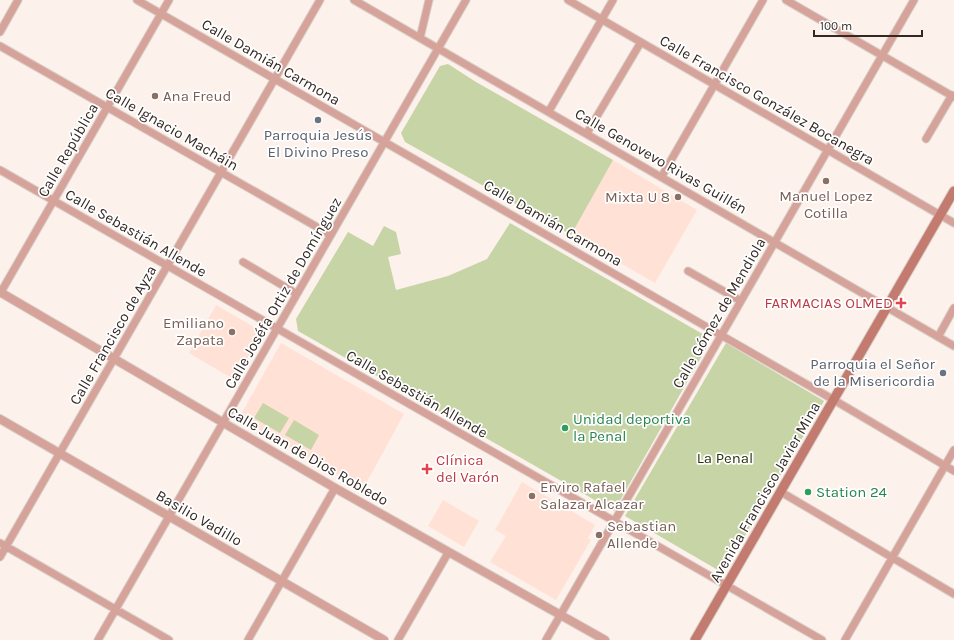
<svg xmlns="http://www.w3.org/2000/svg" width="954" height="640" font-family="Karla,sans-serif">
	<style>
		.built { fill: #ffe1d5 }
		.park { fill: #c6d4a6 }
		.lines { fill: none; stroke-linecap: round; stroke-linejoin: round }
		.minor-casing { stroke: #d9cdc8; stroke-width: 9 }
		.tertiary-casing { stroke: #d9cdc8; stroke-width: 10 }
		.secondary-casing { stroke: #d9cdc8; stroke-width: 11 }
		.minor { stroke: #d5a39a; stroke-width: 7 }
		.tertiary { stroke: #d5a39a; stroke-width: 8 }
		.secondary { stroke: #c27b6e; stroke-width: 9 }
		.education-dot { fill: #8d6e63; stroke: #fff; stroke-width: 1.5 }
		.worship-dot { fill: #6b7280; stroke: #fff; stroke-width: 1.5 }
		.health-dot { fill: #e0444e; stroke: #fff; stroke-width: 1.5 }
		.leisure-dot { fill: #2e9e5b; stroke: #fff; stroke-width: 1.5 }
		.labels { text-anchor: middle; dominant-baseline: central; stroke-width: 3.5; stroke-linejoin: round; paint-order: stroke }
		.street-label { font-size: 15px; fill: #332924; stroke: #fff }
		.education-label { font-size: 15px; fill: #785e54; stroke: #fff; text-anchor: start }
		.worship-label { font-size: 15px; fill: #5b616d; stroke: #fff }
		.health-label { font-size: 15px; fill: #be3a42; stroke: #fff; text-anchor: end }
		.leisure-label { font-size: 15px; fill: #27864d; stroke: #fff; text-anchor: start }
		.park-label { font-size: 15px; fill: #293209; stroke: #fff }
	</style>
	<rect width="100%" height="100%" fill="#fdf1ec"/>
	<!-- built -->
	<path class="built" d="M613,160L697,210L655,283L571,235Z
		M216,305L263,332L235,380L189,353Z
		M281,343L404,414L363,489L239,418Z
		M522,482L595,525L588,538L591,540L556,600L490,562L506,536L495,530Z
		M443,500L479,521L464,547L428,526Z"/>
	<!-- park -->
	<path class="park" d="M448,64L476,82L613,160L571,235L405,142L401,133L440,66Z
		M510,223L706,336L708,345L614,511L298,331L296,319L348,232L373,246L384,226L396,232L401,254L388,257L396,290L448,276L487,259Z
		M726,343L824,401L723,573L625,516Z
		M263,403L289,418L280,433L254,418Z
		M294,420L319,435L311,450L285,435Z"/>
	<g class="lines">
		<!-- minor casing -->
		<g class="minor-casing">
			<path id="minor" d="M137,0L834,400L954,471
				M354,0L954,346
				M568,0L954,223
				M786,0L954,97
				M0,32L18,0
				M420,38L429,0
				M0,46L331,235
				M549,111L613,0
				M587,133L641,42
				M926,139L952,95
				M0,170L822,640
				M662,176L763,0
				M243,262L297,294
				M688,271L741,301
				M1,292L169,0
				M938,337L954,308
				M781,492L954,594
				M0,543L169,640
				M0,557L320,0
				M98,640L466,0
				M248,640L335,488
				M398,640L448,553
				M546,640L914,0
				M845,640L954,450"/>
		</g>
		<!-- tertiary casing -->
		<g class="tertiary-casing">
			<path id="tertiary" d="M0,292L335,488L605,640
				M0,419L384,640"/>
		</g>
		<!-- secondary casing -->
		<g class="secondary-casing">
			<path id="secondary" d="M695,640L954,191"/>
		</g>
		<!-- minor -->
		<use href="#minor" class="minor"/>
		<!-- tertiary -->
		<use href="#tertiary" class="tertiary"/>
		<!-- secondary -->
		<use href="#secondary" class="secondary"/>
	</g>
	<!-- markers -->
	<g class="education-dot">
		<circle cx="155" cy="96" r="4"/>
		<circle cx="826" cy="181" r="4"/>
		<circle cx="678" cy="197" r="4"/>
		<circle cx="232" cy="332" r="4"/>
		<circle cx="532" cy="496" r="4"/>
		<circle cx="599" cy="535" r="4"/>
	</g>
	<g class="worship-dot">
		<circle cx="318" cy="120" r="4"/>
		<circle cx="943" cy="373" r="4"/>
	</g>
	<g class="health-dot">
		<path d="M899 297h4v4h4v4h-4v4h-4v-4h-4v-4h4z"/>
		<path d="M425 463h4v4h4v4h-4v4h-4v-4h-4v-4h4z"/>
	</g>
	<g class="leisure-dot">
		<circle cx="565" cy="428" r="4"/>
		<circle cx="808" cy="492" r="4"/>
	</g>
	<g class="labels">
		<!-- street labels -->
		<g class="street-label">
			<text transform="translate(271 62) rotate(30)">Calle Damián Carmona</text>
			<text transform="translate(767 100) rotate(30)">Calle Francisco González Bocanegra</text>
			<text transform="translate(172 129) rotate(30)">Calle Ignacio Macháin</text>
			<text transform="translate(68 150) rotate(-60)">Calle República</text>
			<text transform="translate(661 161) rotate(30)">Calle Genovevo Rivas Guillén</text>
			<text transform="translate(553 223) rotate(30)">Calle Damián Carmona</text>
			<text transform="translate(136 233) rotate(30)">Calle Sebastián Allende</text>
			<text transform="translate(283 293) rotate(-60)">Calle Joséfa Ortiz de Domínguez</text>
			<text transform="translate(719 313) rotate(-60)">Calle Gómez de Mendiola</text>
			<text transform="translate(113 335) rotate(-60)">Calle Francisco de Ayza</text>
			<text transform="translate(417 394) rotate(30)">Calle Sebastián Allende</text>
			<text transform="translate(308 456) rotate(30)">Calle Juan de Dios Robledo</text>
			<text transform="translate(765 492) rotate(-60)">Avenida Francisco Javier Mina</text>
			<text transform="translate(199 518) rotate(30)">Basilio Vadillo</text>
		</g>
		<!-- education labels -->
		<g class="education-label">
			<text x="163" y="96">Ana Freud</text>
			<text x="826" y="196" text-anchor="middle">Manuel Lopez<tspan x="826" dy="17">Cotilla</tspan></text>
			<text x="670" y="197" text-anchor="end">Mixta U 8</text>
			<text x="224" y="323" text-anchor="end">Emiliano<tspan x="224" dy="17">Zapata</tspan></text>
			<text x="540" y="487">Erviro Rafael<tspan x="540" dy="17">Salazar Alcazar</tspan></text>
			<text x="607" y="526">Sebastian<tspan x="607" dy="17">Allende</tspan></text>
		</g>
		<!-- worship labels -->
		<g class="worship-label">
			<text x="318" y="135">Parroquia Jesús<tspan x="318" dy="17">El Divino Preso</tspan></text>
			<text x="935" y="364" text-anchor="end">Parroquia el Señor<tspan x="935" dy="17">de la Misericordia</tspan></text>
		</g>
		<!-- health labels -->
		<g class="health-label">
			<text x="893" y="303">FARMACIAS OLMED</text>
			<text x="436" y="460" text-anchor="start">Clínica<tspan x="436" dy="17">del Varón</tspan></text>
		</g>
		<!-- leisure labels -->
		<g class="leisure-label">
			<text x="573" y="419">Unidad deportiva<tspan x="573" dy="17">la Penal</tspan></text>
			<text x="816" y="492">Station 24</text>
		</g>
		<!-- park labels -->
		<g class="park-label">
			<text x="725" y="458">La Penal</text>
		</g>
	</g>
	<!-- scale -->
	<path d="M814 30v6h108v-6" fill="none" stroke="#332924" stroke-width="2"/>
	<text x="820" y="30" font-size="12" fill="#332924" stroke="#ffffff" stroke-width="3" paint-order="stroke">100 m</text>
</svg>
